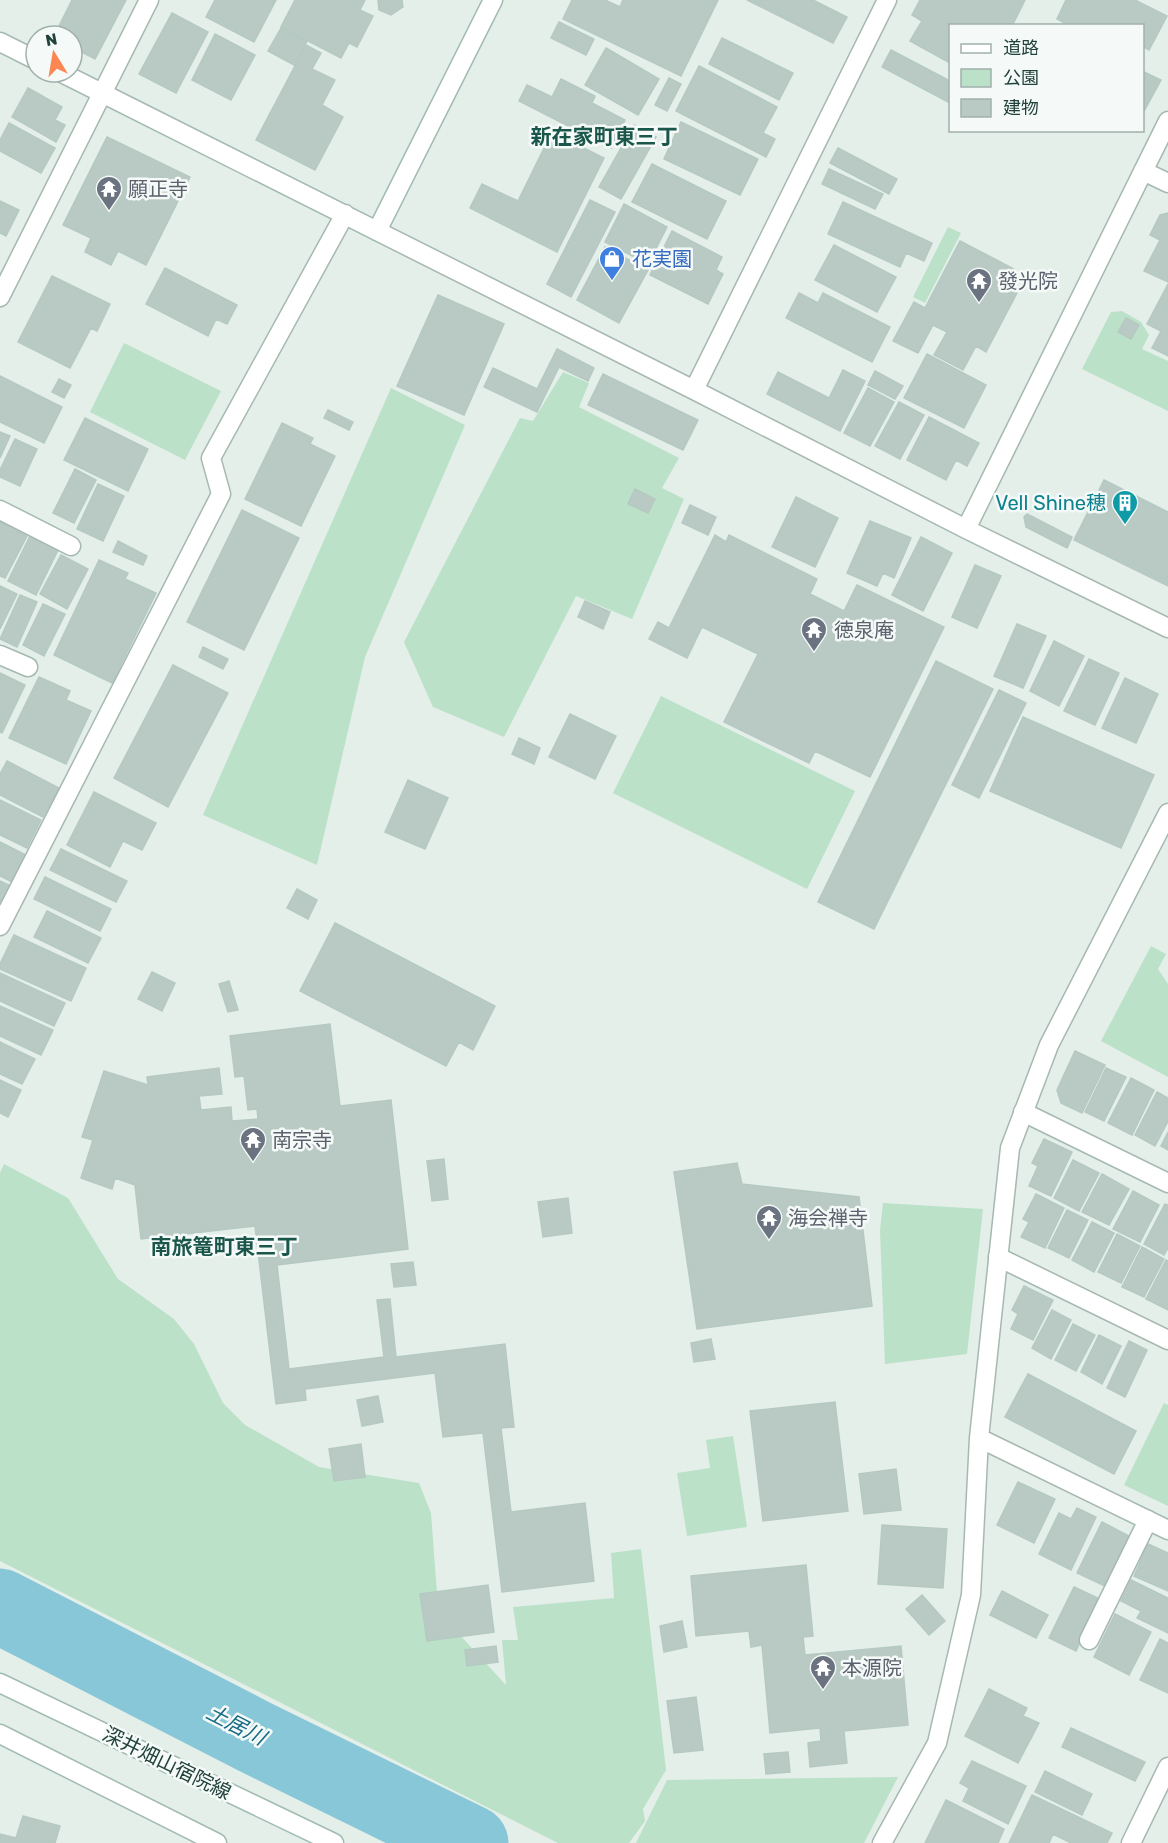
<svg xmlns="http://www.w3.org/2000/svg" width="1168" height="1843" viewBox="0 0 1168 1843" font-family="Rubik,'Noto Sans JP',sans-serif">
  <style>
    .green { fill: #bbe1c8 }
    .lines { fill: none; stroke-linecap: round; stroke-linejoin: round }
    .river { stroke: #88c7d8; stroke-width: 75 }
    .building { fill: #b9cac4; stroke: #b5c9c2; stroke-width: 1.5 }
    .lane-casing { stroke: #a6b8b2; stroke-width: 21 }
    .street-casing { stroke: #a6b8b2; stroke-width: 21 }
    .secondary-casing { stroke: #a1bbb4; stroke-width: 21 }
    .lane { stroke: #fff; stroke-width: 18 }
    .street { stroke: #fff; stroke-width: 18 }
    .secondary { stroke: #fff; stroke-width: 18 }
    .labels { text-anchor: middle; stroke-width: 5; stroke-linejoin: round; paint-order: stroke }
    .worship-label { font-size: 20px; fill: #5b616d; stroke: #f5faf8; text-anchor: start }
    .shop-label { font-size: 20px; fill: #366cbe; stroke: #f5faf8; text-anchor: start }
    .culture-label { font-size: 20px; fill: #0d838f; stroke: #f5faf8; text-anchor: end }
    .street-label { font-size: 20px; fill: #21423b; stroke: #f5faf8 }
    .neighbourhood-label { font-size: 21px; font-weight: bold; fill: #1b564b; stroke: #f5faf8 }
    .water-label { font-size: 21px; font-style: italic; fill: #156b84; stroke: #f5faf8 }
  </style>
  <rect width="100%" height="100%" fill="#e4efea"/>
  <path class="green" d="M948,227l13,6 -36,70 -12,-6z
    M1122,311l19,11 8,13 -7,14 26,12v50l-86,-42 29,-57z
    M124,343l97,48 -36,69 -95,-48z
    M563,372l26,11 -10,24 100,51 -17,30 22,11 -52,120 -56,-23 -72,141 -71,-30 -29,-65 116,-224 13,3z
    M391,388l74,37 -100,232 -48,208 -114,-50z
    M661,696l194,95 -48,98 -194,-96z
    M1151,946l15,8 -8,15 10,15v93l-67,-36z
    M4,1164l64,34 50,81 56,40 20,25 29,59 22,22 74,42 100,16 12,30 6,80 22,41 47,51 -4,-45h16l-5,-33 101,-9 -3,-45 30,-4 25,221 -23,39 2,12 -16,22h-71l-558,-282v-388z
    M883,1203l100,6 -16,145 -82,10 -5,-134z
    M1164,1403l4,2v101l-44,-21z
    M733,1436l14,91 -60,9 -10,-63 33,-5 -4,-28z
    M898,1777l-34,66h-228l31,-63z"/>
  <g class="lines">
    <path class="river" d="M0,1606l255,131 216,106"/>
  </g>
  <path class="building" d="M72,0h54l-31,59 -23,-12v-11h-18z
    M215,0h61l-22,42 -48,-25z
    M295,0h70l-5,10 13,6 -16,31 -8,-4 -8,15 -60,-31z
    M378,0h24l1,7 -12,8 -12,-5z
    M572,0h33l15,7 3,-7h95l-37,76 -118,-57z
    M747,0h66l34,17 -14,26z
    M920,0h105l-13,26h-62v37l-40,-22 12,-20 -10,-6z
    M1066,0h69l32,16 -18,34 -7,-4v-20h-72l-13,-7z
    M172,13l36,19 -32,61 -37,-19z
    M559,22l35,17 -8,16 -35,-17z
    M281,28l26,13 -13,24 -26,-14z
    M215,34l40,21 -24,45 -39,-20z
    M722,38l71,35 -14,27 -70,-36z
    M306,45l15,8 -9,16 23,11 -13,25 21,12 -28,53 -59,-30z
    M606,48l53,31 -21,36 -53,-30z
    M891,50l59,31v22l-68,-36z
    M699,66l78,41 -14,26 12,6 -9,18 -90,-46z
    M1142,71l19,9 -19,35z
    M669,78l12,6 -14,27 -12,-6z
    M561,79l34,17 -3,7 33,17 -14,28 -92,-47 8,-16 25,12z
    M28,88l34,19 -7,13 10,5 -9,17 -44,-25z
    M681,122l77,37 -18,36 -76,-36z
    M9,123l46,25 -14,25 -41,-22v-11z
    M634,125l22,12 -35,62 -22,-12z
    M552,132l52,26 -47,94 -87,-44 12,-24 36,17z
    M107,137l83,40 -44,88 -28,-14 -7,14 -26,-13 6,-14 -28,-13z
    M838,148l59,31 -8,15 -59,-31z
    M652,164l74,37 -19,38 -75,-37z
    M829,169l54,25 -8,15 -53,-25z
    M590,200l25,12 -44,85 -24,-13z
    M0,201l19,9 -13,26 -6,-3z
    M843,202l89,41 -8,18 -18,-8 -6,14 -72,-33z
    M624,204l43,23 -19,37 -43,-22z
    M1168,213v69l-24,-11 16,-31 -10,-5 10,-20z
    M672,231l50,26 -6,13 7,4 -15,30 -58,-29z
    M960,241l54,28 -9,19 12,5 -31,59 -10,-6 -13,24 -29,-15 13,-23 -14,-7 -15,28 -25,-12 21,-39 11,6z
    M834,245l62,32 -19,35 -62,-32z
    M605,247l43,23 -29,53 -42,-23z
    M165,268l72,37 -10,19 -11,-5 -8,17 -62,-32z
    M52,276l58,28 -13,27 -6,-3 -21,40 -52,-26z
    M1168,284v72l-16,-8 9,-17 -14,-7z
    M799,293l19,10 5,-10 67,34 -18,35 -86,-44z
    M438,295l66,29 -40,91 -67,-29z
    M1126,318l13,7 -8,14 -13,-7z
    M557,349l37,19 -6,13 -29,-14 -22,45 -53,-25 9,-19 44,21z
    M927,354l59,31 -22,43 -60,-30z
    M843,370l22,11 -25,50 -73,-37 11,-22 51,26z
    M875,371l28,15 -8,13 -27,-14z
    M603,374l95,46 -15,30 -95,-45z
    M0,376l62,31 -18,36 -44,-21z
    M59,379l12,6 -7,13 -12,-6z
    M868,388l26,14 -24,44 -26,-13z
    M899,402l25,13 -24,44 -25,-13z
    M328,410l25,12 -4,8 -25,-12z
    M929,417l50,26 -12,23 -11,-6 -10,20 -39,-20z
    M85,418l63,31 -20,42 -64,-31z
    M282,423l31,15 -3,6 25,12 -34,70 -56,-27z
    M0,432l10,4 -10,22z
    M15,439l22,10 -17,37 -20,-9v-7z
    M75,469l21,11 -22,43 -21,-10z
    M1104,480l64,32v74l-94,-46z
    M98,484l26,12 -21,45 -26,-12z
    M635,489l20,10 -7,14 -20,-9z
    M796,497l42,21 -23,49 -43,-20z
    M690,505l26,12 -8,18 -26,-12z
    M242,510l57,28 -55,112 -57,-28z
    M1027,514l45,23 -5,11 -41,-21 -2,-10z
    M870,521l41,17 -17,40 -11,-5 -6,13 -30,-13z
    M0,522l27,14 -22,42 -5,-2z
    M715,535l11,7 3,-7 88,44 -7,15 34,17 13,-26 87,42 -74,150 -55,-26 -6,12 -85,-41 34,-68 -56,-27 -15,31 -38,-19 9,-17 11,6z
    M30,536l28,14 -22,45 -28,-14z
    M921,537l31,16 -29,58 -31,-16z
    M118,541l29,15 -4,9 -30,-13z
    M61,555l27,14 -21,40 -27,-15z
    M99,560l29,13 -3,6 31,14 -44,90 -58,-28z
    M975,565l26,11 -24,52 -25,-11z
    M0,586l17,8 -17,35z
    M20,595l17,7 -20,45 -17,-8z
    M585,601l25,11 -7,17 -25,-12z
    M43,604l22,10 -21,42 -21,-11z
    M1017,624l29,12 -23,52 -29,-12z
    M1054,641l30,15 -25,50 -29,-15z
    M203,647l25,12 -5,10 -24,-12z
    M1089,659l30,14 -24,52 -31,-14z
    M936,661l57,28 -119,240 -56,-27z
    M173,665l55,28 -60,114 -54,-29z
    M0,673l25,12 -23,48 -2,-1z
    M39,677l31,14 -4,9 25,11 -25,53 -57,-26z
    M1125,678l33,16 -22,49 -34,-15z
    M999,690l27,13 -47,95 -27,-13z
    M570,714l46,22 -21,43 -46,-22z
    M1023,717l131,58 -33,73 -131,-57z
    M519,738l21,10 -6,16 -22,-10z
    M7,761l52,27 -16,29 -43,-22v-21z
    M408,780l40,18 -23,51 -40,-17z
    M94,792l62,31 -14,27 -19,-9 -13,26 -43,-22z
    M0,800l41,20 -14,28 -27,-13z
    M0,842l26,13 -14,27 -12,-6z
    M61,849l66,32 -11,21 -66,-32z
    M45,877l66,32 -11,22 -66,-32z
    M0,881l11,5 -11,22z
    M297,889l20,11 -9,19 -21,-11z
    M47,911l54,27 -13,25 -54,-26z
    M335,923l160,83 -22,44 -14,-8 -13,24 -146,-75z
    M14,935l72,33 -15,33 -71,-32v-5z
    M152,972l23,11 -13,28 -24,-12z
    M0,973l65,30 -11,23 -54,-25z
    M229,981l9,29 -10,2 -9,-28z
    M0,1006l53,24 -12,25 -41,-19z
    M330,1024l10,82 51,-6 17,149 -131,16 12,104 95,-12 -7,-57 13,-1 6,58 109,-13 9,83 -13,1 10,84 74,-9 9,78 -92,11 -19,-159 -40,4 -8,-64 -130,16 1,11 -30,4 -21,-178 -114,13 -6,-54 -20,-7 -3,11 -31,-11 12,-38 -11,-3 22,-66 44,14 -1,-8 72,-9 3,26 -23,2 2,14 30,-3 1,14 26,-2 -1,-10 -9,1 -4,-34 -9,1 -5,-41z
    M0,1042l35,17 -13,25 -22,-10z
    M1075,1051l30,14 -23,48 -21,-10 -4,-13z
    M1106,1068l20,9 -22,44 -19,-9z
    M1131,1078l23,12 -22,45 -24,-12z
    M0,1080l21,10 -13,27 -8,-4z
    M1157,1092l11,6v23l-13,25 -20,-11z
    M1168,1132v18l-7,-4z
    M1044,1139l28,13 -21,44 -22,-10 9,-20 -6,-3z
    M444,1159l4,40 -16,2 -5,-40z
    M1073,1160l26,13 -20,38 -25,-13z
    M737,1163l5,21 117,13 13,109 -175,23 -23,-157z
    M1102,1174l27,15 -20,36 -27,-13z
    M1133,1191l26,14 -19,37 -27,-13z
    M1036,1194l28,14 -19,40 -24,-11 8,-15 -6,-3z
    M568,1198l4,35 -29,4 -5,-35z
    M1165,1204l3,1v43l-4,7 -20,-11z
    M1067,1210l21,10 -19,38 -21,-10z
    M1092,1222l22,11 -20,39 -22,-12z
    M1117,1234l23,12 -19,37 -23,-11z
    M1142,1247l22,12 -20,38 -22,-10z
    M1166,1260l2,1v49l-22,-11z
    M413,1262l3,23 -22,2 -3,-23z
    M1024,1286l29,14 -20,40 -22,-11 7,-15 -6,-4z
    M1052,1310l19,10 -20,39 -19,-11z
    M1073,1324l22,11 -19,36 -21,-11z
    M1099,1335l22,11 -19,38 -21,-12z
    M711,1339l4,20 -21,3 -3,-19z
    M1129,1341l18,9 -22,47 -18,-9z
    M1028,1374l108,57 -22,43 -109,-57z
    M378,1396l5,26 -21,4 -5,-26z
    M835,1402l13,109 -85,10 -13,-110z
    M361,1444l4,33 -31,4 -5,-32z
    M896,1469l5,41 -37,4 -5,-40z
    M1018,1482l37,17 -21,44 -37,-18z
    M1077,1508l19,9 -25,53 -32,-16 20,-41 12,6z
    M1102,1522l29,15 -24,50 -30,-14z
    M882,1525l65,4 -4,59 -65,-4z
    M1148,1544l20,9v38l-34,-15z
    M806,1565l7,71 -10,1 2,18 96,-9 7,79 -64,6 3,32 -37,4 -2,-24 13,-2 -1,-13 -50,5 -8,-88 -11,2 -2,-16 -53,5 -5,-60z
    M1131,1580l37,18v35l-31,-15 4,-7 -20,-10z
    M488,1585l6,47 -67,9 -7,-47z
    M1074,1587l26,12 -24,52 -27,-13z
    M1002,1591l46,24 -12,23 -46,-23z
    M922,1595l23,26 -16,14 -23,-26z
    M1115,1614l36,18 -22,43 -35,-18z
    M682,1621l5,26 -23,5 -4,-26z
    M1160,1639l8,4v50l-28,-13z
    M496,1646l2,16 -31,4 -2,-16z
    M989,1689l38,19 -4,8 16,7 -21,40 -53,-27z
    M696,1697l7,53 -29,3 -7,-52z
    M1071,1728l74,34 -10,19 -73,-34z
    M788,1752l2,20 -24,2 -2,-20z
    M972,1761l54,25 -18,38 -45,-23 6,-13 -9,-5z
    M1045,1771l47,23 -10,21 -47,-23z
    M1032,1795l80,38 -5,10h-36l-18,-9 -4,9h-40z
    M946,1800l58,29 -6,14h-73z
    M23,1816l37,10 -5,17h-55v-9l16,4z"/>
  <g class="lines">
    <defs>
      <path id="lane" d="M0,510l71,36
        M0,655l28,12
        M1023,1112l145,71
        M998,1257l170,83
        M1089,1640l59,-120"/>
      <path id="street" d="M0,42l36,18
        M60,72l634,318 272,139 202,99
        M1143,171l25,12
        M0,297l149,-297
        M694,390l193,-390
        M966,529l202,-408
        M0,926l221,-432 -10,-36 134,-244
        M979,1438l189,92
        M882,1843l55,-100 34,-148 8,-157 31,-290 39,-103 119,-232
        M1131,1843l37,-76"/>
      <path id="secondary" d="M377,231l116,-231
        M0,1683l334,160
        M0,1734l217,109"/>
    </defs>
    <use href="#lane" class="lane-casing"/>
    <use href="#street" class="street-casing"/>
    <use href="#secondary" class="secondary-casing"/>
    <use href="#lane" class="lane"/>
    <use href="#street" class="street"/>
    <use href="#secondary" class="secondary"/>
  </g>
  <defs>
    <symbol id="temple-pin" viewBox="-11 -11 22 30"><path d="M0 17L-7.5 6A9.5 9.5 0 1 1 7.5 6Z" fill="#6b7280" stroke="#f5faf8"/><path d="M0-6L5-2H3V0L6.5 2.5H4V6H1.5V3h-3V6H-4V2.5H-6.5L-3 0V-2H-5Z" fill="#fff"/></symbol>
    <symbol id="shop-pin" viewBox="-11 -11 22 30"><path d="M0 17L-7.5 6A9.5 9.5 0 1 1 7.5 6Z" fill="#3f7fe0" stroke="#f5faf8"/><path d="M-5-2.5h2.3a2.7 3.5 0 0 1 5.4 0H5L5.5 6h-11ZM-1.5-2.5h3a1.5 2.3 0 0 0-3 0Z" fill="#fff"/></symbol>
    <symbol id="building-pin" viewBox="-11 -11 22 30"><path d="M0 17L-7.5 6A9.5 9.5 0 1 1 7.5 6Z" fill="#0f9aa8" stroke="#f5faf8"/><path d="M-4-6H4V6H1V3H-1V6H-4ZM-2.5-4.3h1.7v1.8h-1.7ZM.8-4.3h1.7v1.8H.8ZM-2.5-1h1.7V.8h-1.7ZM.8-1h1.7V.8H.8Z" fill="#fff"/></symbol>
  </defs>
  <g fill-rule="evenodd">
    <use href="#temple-pin" x="94" y="174" width="30" height="40"/>
    <use href="#shop-pin" x="597" y="244" width="30" height="40"/>
    <use href="#temple-pin" x="964" y="266" width="30" height="40"/>
    <use href="#building-pin" x="1110" y="488" width="30" height="40"/>
    <use href="#temple-pin" x="799" y="615" width="30" height="40"/>
    <use href="#temple-pin" x="238" y="1125" width="30" height="40"/>
    <use href="#temple-pin" x="754" y="1203" width="30" height="40"/>
    <use href="#temple-pin" x="808" y="1653" width="30" height="40"/>
  </g>
  <g class="labels">
    <g class="worship-label">
      <text x="128" y="196">願正寺</text>
      <text x="998" y="288">發光院</text>
      <text x="834" y="637">徳泉庵</text>
      <text x="272" y="1147">南宗寺</text>
      <text x="788" y="1225">海会禅寺</text>
      <text x="842" y="1675">本源院</text>
    </g>
    <g class="shop-label">
      <text x="632" y="266">花実園</text>
    </g>
    <g class="culture-label">
      <text x="1106" y="510">Vell Shine穂</text>
    </g>
    <g class="street-label">
      <text transform="translate(167 1763) rotate(26)" y="7">深井畑山宿院線</text>
    </g>
    <g class="neighbourhood-label">
      <text x="604" y="144">新在家町東三丁</text>
      <text x="224" y="1254">南旅篭町東三丁</text>
    </g>
    <g class="water-label">
      <text transform="translate(236 1725) rotate(27)" y="7">土居川</text>
    </g>
  </g>
  <rect x="949" y="24" width="195" height="108" fill="#f5faf8" stroke="#a0b0ac" stroke-width="1.5"/>
  <rect x="961" y="44" width="30" height="9" fill="#ffffff" stroke="#a0b0ac" stroke-width="1.5"/>
  <text x="1003" y="54" font-size="18" fill="#21423b">道路</text>
  <rect x="961" y="69" width="30" height="18" fill="#bbe1c8" stroke="#a0b0ac" stroke-width="1.5"/>
  <text x="1003" y="84" font-size="18" fill="#21423b">公園</text>
  <rect x="961" y="99" width="30" height="18" fill="#b9cac4" stroke="#a0b0ac" stroke-width="1.5"/>
  <text x="1003" y="114" font-size="18" fill="#21423b">建物</text>
  <g transform="translate(54 54) rotate(349)"><circle r="28" fill="#f5faf8" stroke="#a0b0ac" stroke-width="1.5"/>
  <path d="M0-4.5L10 22L0 15L-10 22Z" fill="#fd8753"/>
  <text y="-9" font-size="16" font-weight="bold" text-anchor="middle" fill="#21423b">N</text>
  </g>
</svg>
